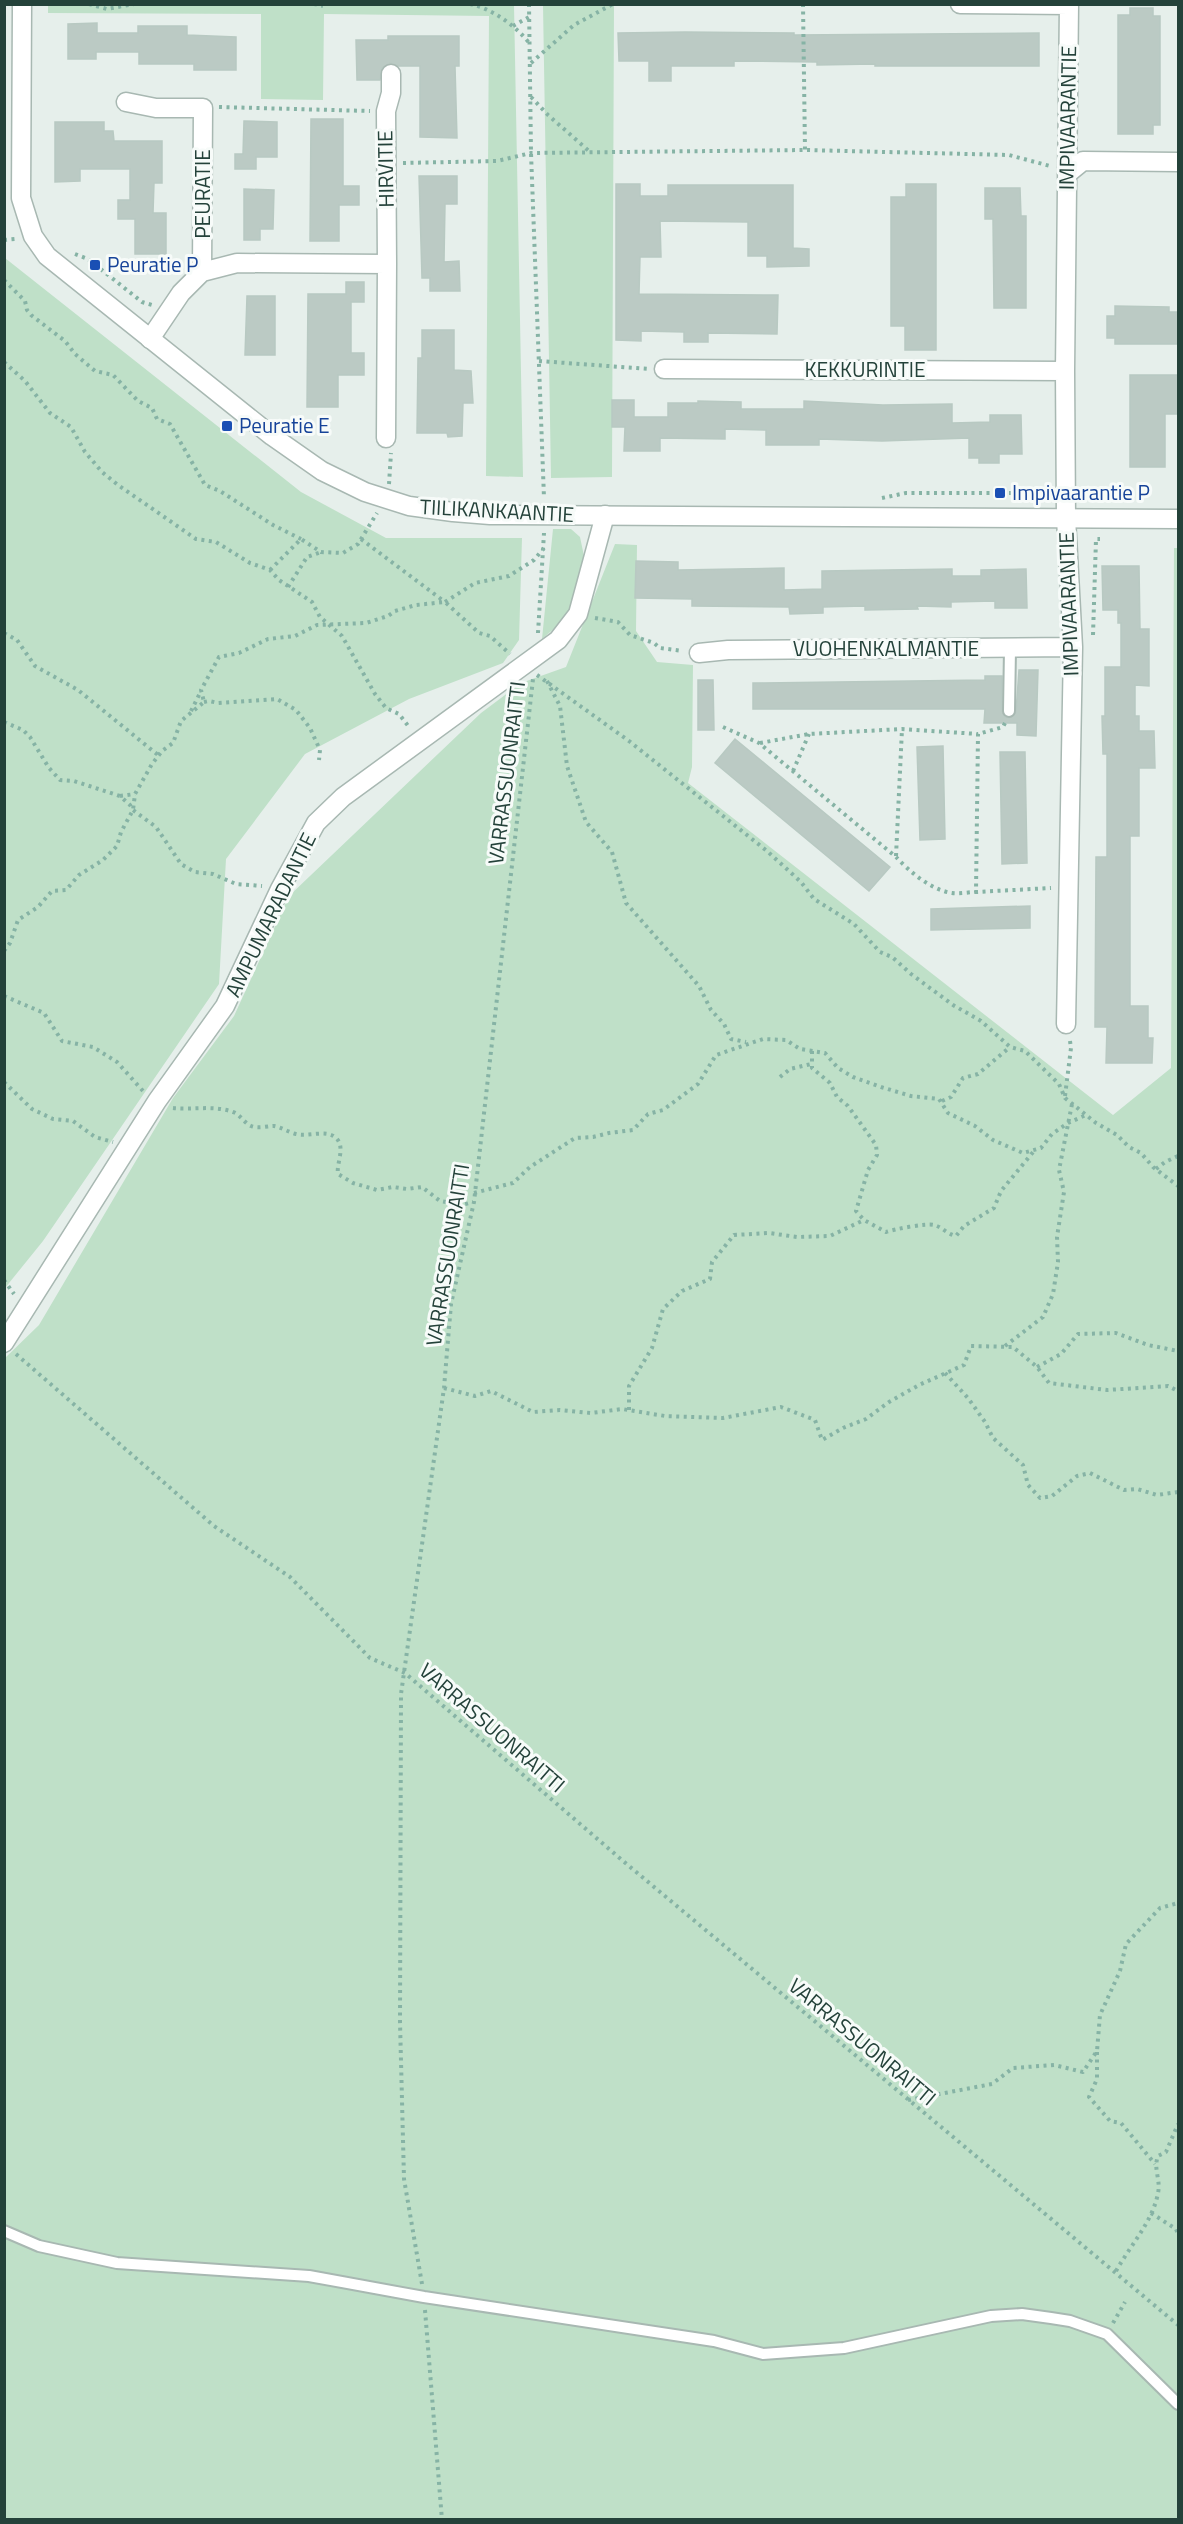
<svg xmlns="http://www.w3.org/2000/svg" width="1183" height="2524" viewBox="0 0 1183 2524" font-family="'Titillium Web',sans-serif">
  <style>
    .green { fill: #bfe0c8 }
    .building { fill: #bbcac4; stroke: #b8c9c2; stroke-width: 1.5 }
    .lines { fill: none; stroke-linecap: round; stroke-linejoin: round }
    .service-casing { stroke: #a8b8b2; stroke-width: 14 }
    .minor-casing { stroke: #a8b8b2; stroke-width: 21 }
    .tertiary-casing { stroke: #a8b8b2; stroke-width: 21 }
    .path { stroke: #86b3a5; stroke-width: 4; stroke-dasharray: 3 4.5; stroke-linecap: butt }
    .service { stroke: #fff; stroke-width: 10 }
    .minor { stroke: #fff; stroke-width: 18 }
    .tertiary { stroke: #fff; stroke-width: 18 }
    .transit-dot { fill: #1a4fb4; stroke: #f7fbf9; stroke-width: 2 }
    .labels { text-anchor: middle; stroke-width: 6; stroke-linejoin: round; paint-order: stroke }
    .street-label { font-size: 21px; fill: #24423a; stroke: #f7fbf9 }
    .transit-label { font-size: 21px; fill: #164399; stroke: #f7fbf9; text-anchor: start }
  </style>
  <rect width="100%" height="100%" fill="#e6efeb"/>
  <path class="green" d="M48,5h466l9,472 -37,-1 3,-460 -165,-2 -1,86 -62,-1v-85l-213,-1z
    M543,5h71l-2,472 -61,1z
    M5,258l296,234 85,46h136l-3,102 -16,23 -94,36 -104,55 -79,105 -7,125 -176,257 -38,47z
    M553,529h18l9,8 4,19 -13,58 -29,25z
    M615,544l22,1 -1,86 21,31 36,3 -1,102 -4,16 425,332 58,-47 3,-520h4v1971h-1173l-1,-1160 35,-34 134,-227 61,-82 55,-120 192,-183 40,-30 45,-16z"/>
  <path class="building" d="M1130,8h23v8h7v109h-7v9h-35v-119h12z
    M97,23v10h41v-7h49v9l49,2v33h-42v-6h-55v-12h-43v7h-28v-35z
    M685,32l109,1v2l245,-2v33h-164v-2l-58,1v-3l-83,-1v5h-63v15h-22v-20h-30l-1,-28z
    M388,36h71v30h-4l2,72 -37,-1v-71h-21l-9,-3 -8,5 -2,12h-23l-1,-40h32z
    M311,119h32v67h16v19h-20v36h-29z
    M244,121l33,1v35h-21v12h-21v-15h8z
    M55,122h49v9h9l1,10h48v42h-8l-1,30h13v41h-31v-35h-17v-19h12v-31h-50v12l-25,1z
    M419,176h38v28h-12l-1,58 15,-1 1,30h-30v-13h-8z
    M616,184h24v12h28v-11h125v63l16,1v17l-42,1v-11h-19v-34l-88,-1 1,36h-21l-1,37 139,1 -1,39 -69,-1v9h-24v-10l-43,-1v10l-25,-1z
    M906,184h30v166h-31v-24h-14v-129h15z
    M985,188h35l1,28h5v92h-32l-1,-89h-8z
    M244,189l30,1 -1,39h-13v11h-16z
    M346,282h18v20h-13v51h13v22h-26v32h-31l1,-113h38z
    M247,296h28v59h-30z
    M1115,306l54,1v5h10v32h-64v-6h-8v-22h8z
    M422,330h32v40l17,1 2,32h-10l-1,33 -14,1 -1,-4h-30l1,-75h4z
    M1130,375h49v39h-14v53h-35z
    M612,400h22v17h34v-14h30v-2l43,1v7h63v-8l79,4 69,-1v19l38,-1v-7h31l1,39h-23v9h-20v-5h-10v-20l-87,3 -63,-2v6h-53v-15l-41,-1v10l-65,-1v13h-36l1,-24h-13z
    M636,561l42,1v8l106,-2v22l38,-1v-18l130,-2v7h29v-6l45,-1 1,39h-32v-7l-44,1v5l-34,-1 1,3 -53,1v-4l-42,1v6l-33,1 -1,-7 -97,-1v-7l-57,-1z
    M1102,566h37l1,63h9v57l-14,-1v31h4v15h15l1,37h-16v68h-9v170h18v32h5l-1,25h-46l1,-36h-12l1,-170h11v-103h-4l-1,-38h3v-49h16v-44h-3v-13h-15z
    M1019,670h19l-2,66 -19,-1v-12h-33l1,-14h-232v-26l232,-3v-4h17v35l3,6 4,1 7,-6z
    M698,680h15l1,50h-16z
    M735,739l155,128 -21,24 -154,-128z
    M943,746l2,93 -25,1 -3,-93z
    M1000,752h25l2,111 -25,1z
    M1030,906v22l-99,2v-21z"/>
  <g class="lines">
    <defs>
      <path id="service" d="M1009,711l1,-62
        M4,2231l35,15 78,17 192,13 115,21 290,44 49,13 81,-6 147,-32 31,-2 29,4 19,3 37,13 71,70"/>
      <path id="minor" d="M960,4l109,1
        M126,102l30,6h47l-1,164 -21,21 -31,46
        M1067,174l16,-13 95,1
        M202,272l35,-9 150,1 -1,-153 5,-18v-19
        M664,369l401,2
        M386,438l1,-174
        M699,653l29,-3 345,-3
        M1066,1024l7,-377 -7,-129 -1,-147 4,-367
        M4,1343l153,-242 68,-95 55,-117 36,-66 27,-26 215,-157 20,-26 27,-99"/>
      <path id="tertiary" d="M22,4l-1,194 12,38 14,20 225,180 50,35 43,21 44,14 44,6 37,3 688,4"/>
    </defs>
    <use href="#service" class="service-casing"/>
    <use href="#minor" class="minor-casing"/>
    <use href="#tertiary" class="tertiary-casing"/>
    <path class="path" d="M77,4h2
      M89,4l18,5 27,-5
      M298,4h15
      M314,4l9,2
      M470,4c23,5 46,22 60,40
      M529,4l2,149 13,345
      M803,4l2,146
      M513,26l16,-9
      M531,63l43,-38 39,-21
      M531,97l17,18 41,36
      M219,107l151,4
      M403,163l94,-2 34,-8 274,-3 204,5 41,11
      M4,240l11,-1
      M75,254l13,5 54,43 10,3
      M4,280l21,21 2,9 4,5 34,26 10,13 20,17 18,4 25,26 14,7 5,11 13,5 35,61 15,6 53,34 28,14
      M539,361l110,8
      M4,362l21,19 25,32 21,14 14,25 17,20 16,13 78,54 20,3 34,21 20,7 9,10 33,22 8,15 22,19 33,58 11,14 13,6 10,13
      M389,484l2,-31
      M1084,490l4,6 12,4
      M882,498l24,-5h127l16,-7
      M361,539l84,63 30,-19 34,-7 25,-16 10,-12
      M270,570l31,-31 20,13 22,1 15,-9 19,-31
      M288,587l19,-30 14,-5
      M595,618l23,4 12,13 24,8 6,5 23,3
      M4,633l13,7 18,26 43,24 80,65
      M538,633l6,-100
      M1093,635l3,-96h4
      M537,675l92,66 138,110 34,31 13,17 40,25 26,28 12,5 19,17 42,31 28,16 29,26 15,4 34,33 6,14 31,25 21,12 12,12 12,6 12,14 25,19
      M547,681l13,25 7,60 19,56 26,30 14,51 73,83 12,24 13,14 7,15 15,3
      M204,702l5,-1 9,2 59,-4 19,11 14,18 10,22 -1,10
      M191,711l10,-20
      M4,722l19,8 7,7 19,31 11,12 14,1 46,15 10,9 3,5 23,17 25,37 14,8 18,2 23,10 26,2
      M1005,723l-2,4 -25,7 -2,158 75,-4
      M723,727l36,16 137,114c14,15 35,33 56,36 8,1 17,-1 24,-1
      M760,743l49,-9 93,-5 76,5
      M793,771l16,-37
      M120,796l15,-2
      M896,856l6,-127
      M4,951l6,-8 8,-23 20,-13 14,-16 14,-1 13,-15 24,-15 14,-14 4,-14 12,-22 2,-16 17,-30 10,-13 11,-8 8,-22 23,-19 -3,-12 18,-33 20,-4 29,-14 27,-3 22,-11 49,-2 22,-7 7,-5 21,-6 29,-3 34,31 11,3 20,18
      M4,996l40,17 18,28 31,6 24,15 26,29
      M812,1051v17l18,15 7,14 11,9 28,39 1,10 -9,15 -12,41 8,9 22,12c9,-3 40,-9 48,-7 8,2 13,9 22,11l8,-10 30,-18 7,-17 33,-40
      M780,1077l10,-8 21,-5
      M4,1082l28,27 21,10 20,2 22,16 18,5
      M1065,1096l6,-48 -1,-7
      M942,1101l9,-4 12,-19 15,-4 32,-27
      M173,1108c19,2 41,-3 60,4 7,2 11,11 18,14 7,3 16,0 23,0 7,1 14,6 22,8 12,3 31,-5 40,4 10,9 0,26 2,36l15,9 24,7 16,-3 14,2 15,-2 18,14 22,4 11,-3
      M1156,1169l9,-7 13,-6
      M474,1193l39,-10 17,-16 45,-29 18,-1 16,-4 24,-3 15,-16 15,-4 35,-26 18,-29 47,-16 23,1 14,9 25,4 13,15 15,9 28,10 30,9 28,3 9,14 27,13 18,14 30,13 18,-5 11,-14 16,-11 18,-8
      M4,1280l10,14
      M1005,1346l38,-29 10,-23 5,-32 -1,-25 7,-45 -5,-22 13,-66
      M16,1354l198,172 76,51 80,81 35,15 218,188 555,464
      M1037,1367l24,-13 17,-20 38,-1 32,12 30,6
      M945,1373l23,25 17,24 8,16 30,27 5,20 12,13 12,-2 25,-20 13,-3 34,17 13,-1 20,6 21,-3
      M444,1388l31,8 16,-5 42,21 27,-2 31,3 31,-4 43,7 58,2 58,-11 34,13 7,20 21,-12 23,-9 23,-17 30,-17 45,-20 7,-19 42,1 24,20 12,16 58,7 61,-4 10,5
      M629,1410v-24l23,-38 11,-39 19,-18 28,-12 2,-17 22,-27 35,-2 28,4 33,-1 34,-16
      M1097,2052v27l-8,18 21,24 11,2 34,41
      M908,2100l84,-16 21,-16 41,-3 29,7 14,-21 3,-36 20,-44 6,-27 34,-36 18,-5
      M1151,2213l25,16 2,5
      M1116,2271c14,-25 37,-50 42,-78 3,-13 -5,-24 0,-37l8,-4 12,-28
      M422,2284l-18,-105 -4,-157 1,-328 43,-306 7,-84 23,-102 59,-523
      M425,2310l17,210
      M1113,2323l12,-21"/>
    <use href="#service" class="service"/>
    <use href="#minor" class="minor"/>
    <use href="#tertiary" class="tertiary"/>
  </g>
  <g class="transit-dot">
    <rect x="89" y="259" width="12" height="12" rx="3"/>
    <rect x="221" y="420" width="12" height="12" rx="3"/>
    <rect x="994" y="487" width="12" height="12" rx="3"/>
  </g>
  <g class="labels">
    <g class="street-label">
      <text transform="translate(1068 118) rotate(-89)" y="7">IMPIVAARANTIE</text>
      <text transform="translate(386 169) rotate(-91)" y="7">HIRVITIE</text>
      <text transform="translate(203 194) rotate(-90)" y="7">PEURATIE</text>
      <text x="865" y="377">KEKKURINTIE</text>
      <text transform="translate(497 511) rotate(3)" y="7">TIILIKANKAANTIE</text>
      <text transform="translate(1069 604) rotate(-92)" y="7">IMPIVAARANTIE</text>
      <text x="886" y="656">VUOHENKALMANTIE</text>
      <text transform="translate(507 773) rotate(-83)" y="7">VARRASSUONRAITTI</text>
      <text transform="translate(271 915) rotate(-64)" y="7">AMPUMARADANTIE</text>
      <text transform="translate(448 1255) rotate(-81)" y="7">VARRASSUONRAITTI</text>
      <text transform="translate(492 1728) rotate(41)" y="7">VARRASSUONRAITTI</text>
      <text transform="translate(862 2042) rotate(40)" y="7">VARRASSUONRAITTI</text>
    </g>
    <g class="transit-label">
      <text x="107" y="272">Peuratie P</text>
      <text x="239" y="433">Peuratie E</text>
      <text x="1012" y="500">Impivaarantie P</text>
    </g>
  </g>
  <rect width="1183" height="2524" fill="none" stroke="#24423a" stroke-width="12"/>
</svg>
